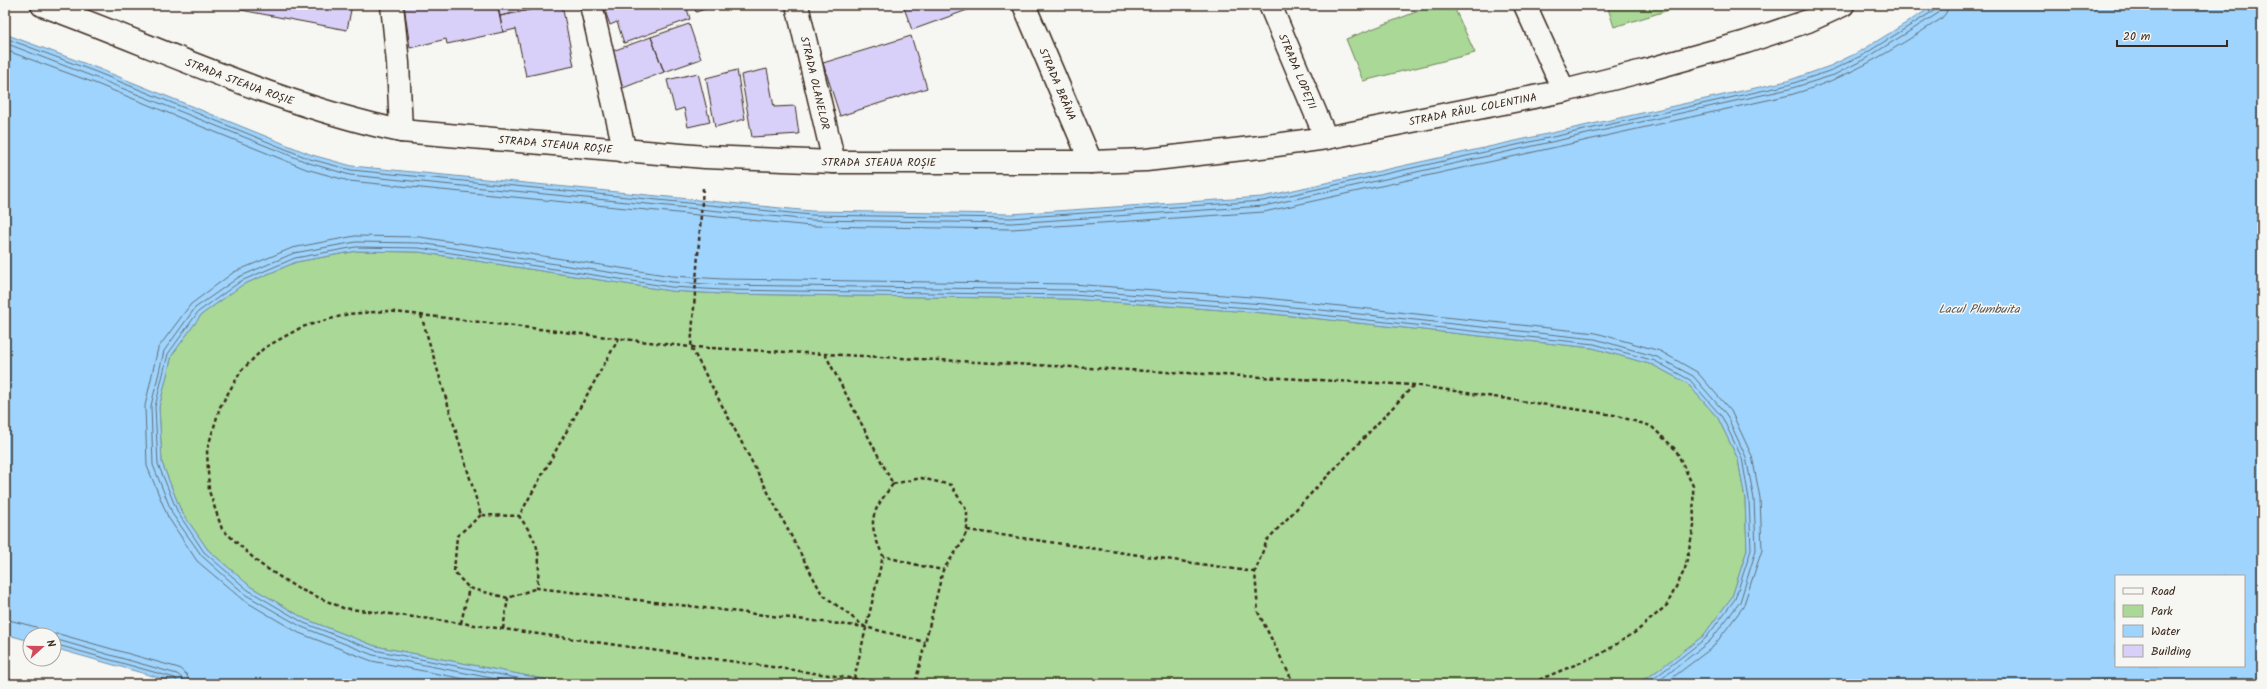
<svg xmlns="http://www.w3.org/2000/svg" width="2267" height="689" viewBox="0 0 2267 689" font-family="Kalam,sans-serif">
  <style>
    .green { fill: #a9d897; stroke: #72815a }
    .water { fill: #9ed4fd; stroke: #7690a4; fill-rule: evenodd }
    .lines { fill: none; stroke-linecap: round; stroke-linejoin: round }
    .shore { stroke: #636e77; stroke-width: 1 }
    .building { fill: #d8d0f8; stroke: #3b2a1e }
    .minor-casing { stroke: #3b2a1e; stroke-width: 25 }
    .path { stroke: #3b2a1e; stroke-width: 2.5; stroke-dasharray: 4 3; stroke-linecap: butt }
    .minor { stroke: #f6f6f2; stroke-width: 22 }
    .labels { text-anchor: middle; stroke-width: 3; stroke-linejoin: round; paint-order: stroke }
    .street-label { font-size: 11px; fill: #3b2a1e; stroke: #f6f6f2 }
    .water-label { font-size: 12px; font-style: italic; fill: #545456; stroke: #f6f6f2 }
  </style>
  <rect width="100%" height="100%" fill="#f6f6f2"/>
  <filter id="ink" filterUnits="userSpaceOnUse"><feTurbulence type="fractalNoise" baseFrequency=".025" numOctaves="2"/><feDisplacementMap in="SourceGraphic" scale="8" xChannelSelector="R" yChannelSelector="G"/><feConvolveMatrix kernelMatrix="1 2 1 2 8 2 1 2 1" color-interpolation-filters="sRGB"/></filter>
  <g filter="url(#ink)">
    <path class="green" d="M1434,5h19l22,48 -112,28 -17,-42z
      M1607,5h78l-71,22z
      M357,251l62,1 252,39 51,3 350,5 192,14 329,35 60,17 34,18 31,35 20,41 7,40 2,51 -15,47 -29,39 -54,41 -18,7h-1062l-194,-38 -70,-27 -54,-32 -43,-37 -27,-39 -19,-48 -3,-56 13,-52 29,-40 41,-30 54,-23z"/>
    <path class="water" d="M1935,5h327v679h-631l18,-7 54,-41 29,-39 15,-47 -2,-51 -7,-40 -20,-41 -31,-35 -34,-18 -60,-17 -329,-35 -192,-14 -350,-5 -51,-3 -252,-39 -62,-1 -61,11 -54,23 -41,30 -29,40 -13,52 3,56 19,48 27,39 43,37 54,32 70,27 194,38h-388l-127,-36v-13h-24v6l-25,-7v-600l92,34 215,87 40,11 459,45 200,3 251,-17 525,-116 43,-15 31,-15zM2116,576h128v90h-128z"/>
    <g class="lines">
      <path class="shore" d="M5,38l91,34 214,87 41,11 460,45 200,3 252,-17 525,-116 44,-15 31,-15 72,-45 2,-5
        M5,43l89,34 215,86 41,12 461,45 201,3 252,-17 525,-117 45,-14 31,-16 72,-45 5,-9
        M5,50l87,32 214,87 43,12 462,45 201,3 252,-17 526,-117c59,-17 99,-43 151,-76l5,-6 2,-8
        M5,619l31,8 8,8
        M47,635l12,-1 120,34 8,7 3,9
        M54,639l123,35 5,4 2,6
        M54,644l121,34 4,6
        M490,684l-118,-23 -73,-28 -56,-33 -46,-39 -29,-44 -21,-51 -2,-60 13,-58 33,-44 43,-32 58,-24 63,-12 65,1 252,39 51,3 349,5 193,14 331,35 64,18 37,21 34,39 21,45 8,42 2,52 -19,57 -30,40 -49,37
        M522,684l-149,-29 -71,-28 -56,-32 -44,-39 -29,-41 -20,-50 -2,-59 13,-55 31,-43 44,-31 55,-24 62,-11 64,1 252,39 51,3 349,5 192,14 331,35 62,18 36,19 33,38 20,43 8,42 2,51 -16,52 -30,39 -55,43
        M548,684l-174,-34 -70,-27 -56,-33 -44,-38 -26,-39 -20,-49 -3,-57 13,-53 30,-42 43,-31 54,-23 61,-11 63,1 252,39 51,3 350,5 192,14 330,35 61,17 35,19 32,37 20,41 7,41 2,51 -16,49 -29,39 -54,42 -10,4"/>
    </g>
    <path class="building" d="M242,5h110l-5,25 -106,-20z
      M404,5h93l6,27 -56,12 -1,-5 -36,9z
      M498,5h55l-53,11z
      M553,5h9l12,61 -48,10 -10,-47 -13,3 -3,-16z
      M603,5h83l4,14 -66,24 -7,-21 -7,3z
      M694,5h22l-20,7z
      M903,5h66l1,4 -58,21z
      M689,24l12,35 -37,13 -13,-35z
      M911,36l16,52 -87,28 -17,-53z
      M651,37l13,35 -41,16 -13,-36z
      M767,69l7,38 21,-1 4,28 -47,3 -11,-62z
      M737,70l8,49 -30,8 -9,-49z
      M698,73l12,49 -22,5 -4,-19 -9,3 -8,-31z"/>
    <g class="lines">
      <defs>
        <g id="minor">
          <path id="s1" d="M42,5c118,43 236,100 359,126l304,26 129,5h257l55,-2 123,-14 57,-8 238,-47 79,-20 103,-29 62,-21 35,-16"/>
          <path d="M392,5l6,58 3,68"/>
          <path d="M591,5l34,147"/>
          <path id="s2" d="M797,5l37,157"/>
          <path id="s3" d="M1024,5l67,157"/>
          <path id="s4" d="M1270,5l56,133"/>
          <path d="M1525,5l39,86"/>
        </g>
      </defs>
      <use href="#minor" class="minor-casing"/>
      <path class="path" d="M703,188l-12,159 131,247 43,33
        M421,315l60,200 38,1
        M619,338l-100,178c21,29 22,36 18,72l328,39 60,15
        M825,354l68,130 28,-6 30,7 16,26v19l-5,13 -19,27 -28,114
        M893,484c-23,31 -26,36 -10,72l38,10 22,4
        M481,515l-24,21 -3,36 15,16 39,10 29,-10
        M967,530l288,42
        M461,623l8,-35
        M503,629l5,-31
        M854,679l29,-123
        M892,684l-431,-61 -118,-15 -46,-20 -37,-24 -38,-35 -13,-38 -2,-41 13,-43 21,-36 23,-23 38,-21 46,-13 39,-3 304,36 723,38 200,30 37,11 25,24 17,36 1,40 -9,43 -18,36 -30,26 -36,23 -72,30
        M1294,684l-36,-72 -3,-40 12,-32 147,-155"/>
      <use href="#minor" class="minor"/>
    </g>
  </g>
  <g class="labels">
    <g class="street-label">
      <text dy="4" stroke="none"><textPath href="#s4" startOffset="72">STRADA LOPEȚII</textPath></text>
      <text dy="4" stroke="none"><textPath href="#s1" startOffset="212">STRADA STEAUA ROȘIE</textPath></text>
      <text dy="4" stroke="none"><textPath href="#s2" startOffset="80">STRADA OLANELOR</textPath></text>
      <text dy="4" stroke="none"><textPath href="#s3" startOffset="86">STRADA BRÂNA</textPath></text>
      <text dy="4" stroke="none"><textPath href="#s1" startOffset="1458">STRADA RÂUL COLENTINA</textPath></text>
      <text dy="4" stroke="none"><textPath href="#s1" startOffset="536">STRADA STEAUA ROȘIE</textPath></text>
      <text dy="4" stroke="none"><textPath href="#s1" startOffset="860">STRADA STEAUA ROȘIE</textPath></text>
    </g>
    <g class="water-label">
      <text x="1979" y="313">Lacul Plumbuita</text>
    </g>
  </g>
  <rect width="2267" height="689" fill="none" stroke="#f6f6f2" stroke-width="20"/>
  <rect x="10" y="10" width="2247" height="669" fill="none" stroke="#3b2a1e" stroke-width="1.5" filter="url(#ink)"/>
  <rect x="2115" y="575" width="130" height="92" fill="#f6f6f2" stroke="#aba49d"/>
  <rect x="2123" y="588" width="20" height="6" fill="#f6f6f2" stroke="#aba49d"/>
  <text x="2151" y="595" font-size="12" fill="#3b2a1e">Road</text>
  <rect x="2123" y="605" width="20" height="12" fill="#a9d897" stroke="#aba49d"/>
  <text x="2151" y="615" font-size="12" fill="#3b2a1e">Park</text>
  <rect x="2123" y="625" width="20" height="12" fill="#9ed4fd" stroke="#aba49d"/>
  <text x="2151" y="635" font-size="12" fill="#3b2a1e">Water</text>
  <rect x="2123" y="645" width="20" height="12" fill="#d8d0f8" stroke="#aba49d"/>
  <text x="2151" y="655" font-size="12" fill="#3b2a1e">Building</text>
  <g transform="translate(42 647) rotate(69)"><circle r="19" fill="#f6f6f2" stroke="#aba49d"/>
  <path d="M0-3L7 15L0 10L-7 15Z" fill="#d1495b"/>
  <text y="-6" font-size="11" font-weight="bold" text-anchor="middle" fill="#3b2a1e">N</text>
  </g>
  <path d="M2117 40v6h110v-6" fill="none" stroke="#3b2a1e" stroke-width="2"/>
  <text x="2123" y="40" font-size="12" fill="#3b2a1e" stroke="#f6f6f2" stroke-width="3" paint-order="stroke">20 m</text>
</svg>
